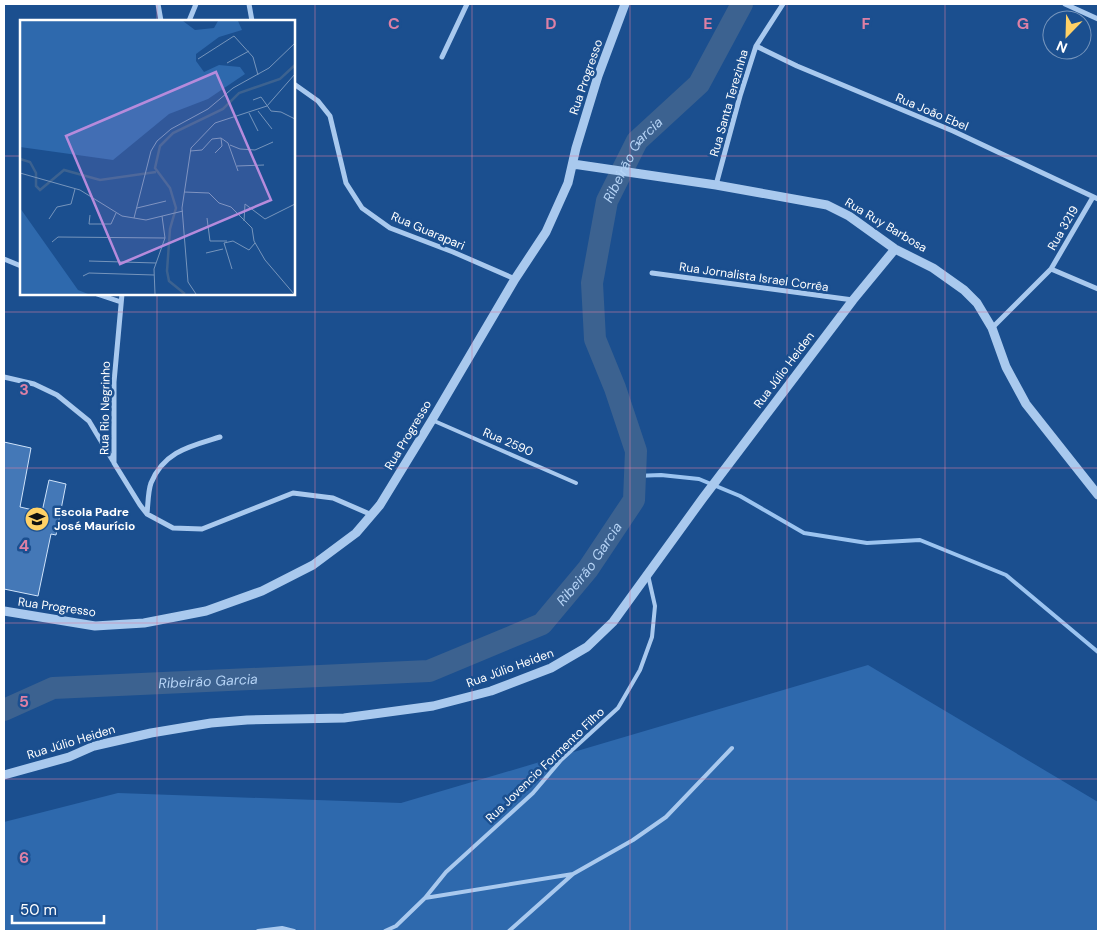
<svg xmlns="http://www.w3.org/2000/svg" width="1102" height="935" viewBox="0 0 1102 935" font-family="'DM Sans',sans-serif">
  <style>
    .green { fill: #2e69ad }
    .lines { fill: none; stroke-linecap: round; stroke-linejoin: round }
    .stream { stroke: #9cc4f0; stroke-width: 4 }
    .river { stroke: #3c6290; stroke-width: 22 }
    .building { fill: #4478b7; stroke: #cfe3fa }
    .service { stroke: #a9c9ee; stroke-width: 4 }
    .minor { stroke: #a9c9ee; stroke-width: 5 }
    .tertiary { stroke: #a9c9ee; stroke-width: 9 }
    .grid { fill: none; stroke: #dd80a5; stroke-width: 1; stroke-opacity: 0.55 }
    .labels { text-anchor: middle; stroke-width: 5; stroke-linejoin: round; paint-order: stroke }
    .street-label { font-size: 12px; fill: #fff; stroke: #1b4f8f }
    .poi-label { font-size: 12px; font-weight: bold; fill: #fff; stroke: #1b4f8f; text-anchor: start }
    .water-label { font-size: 14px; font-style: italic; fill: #b5d3f5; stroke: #1b4f8f }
    .inset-river { fill: none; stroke: #3c6290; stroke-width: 2.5 }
    .inset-road { fill: none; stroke: #7695bc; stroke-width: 1 }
    .view { fill: #b68bdc; fill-opacity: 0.15; stroke: #b68bdc; stroke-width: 2.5 }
    .inset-edge { fill: none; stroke: #fff; stroke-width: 2.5 }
    .grid-label { font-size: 16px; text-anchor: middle; font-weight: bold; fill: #dd80a5; stroke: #1b4f8f; stroke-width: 5; stroke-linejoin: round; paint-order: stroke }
  </style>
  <rect width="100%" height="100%" fill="#1b4f8f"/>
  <path class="green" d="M868,665l230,137v129h-1094v-109l114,-29 283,10z"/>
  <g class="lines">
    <path class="stream" d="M635,476l26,-1 38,4 41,17 64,37 63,10 53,-3 86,35 92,77"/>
    <path class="river" id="s1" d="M4,710l49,-22 376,-17 113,-47 46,-55 46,-69 2,-49 -21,-63 -20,-49 -3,-56 15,-82 30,-60 62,-57 43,-80"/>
  </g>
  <path class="building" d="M4,442l27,6 -11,59 22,5 7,-32 17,4 -10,51 -5,-1 -13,62 -34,-7z"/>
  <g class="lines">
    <path class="service" d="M432,420l144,63
      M573,874l60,-34 33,-23 66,-69
      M258,931l24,-3 12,3
      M385,931l11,-5 29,-28
      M509,931l64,-57 -148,24 21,-26 87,-79 28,-33 57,-52 22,-38 12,-33 3,-31 -7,-31"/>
    <path class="minor" d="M158,4l3,17
      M249,4l3,17
      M1065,4l33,15
      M189,21l7,-17
      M756,46l41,20 156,65 145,68
      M442,57l25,-53
      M294,84l24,17 12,15 16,67 16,25 28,20 63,24 62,27
      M716,185l24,-89 16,-50 27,-42
      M4,259l17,7
      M1051,269l42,-72
      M652,273l201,27
      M97,294l24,8
      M122,294l-8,88v81l26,42 7,9 26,14 29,1 91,-36 40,5 39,17
      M992,328l59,-59 47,20
      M4,377l30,7 23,11 32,26 24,40
      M147,514c1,-10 1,-23 4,-31 13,-32 40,-37 69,-46"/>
    <path class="tertiary" d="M573,164l143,21 111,20 22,11 46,33 38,19 31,22 13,13 15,25 14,39 20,37 72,91
      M4,611l91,15 49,-3 62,-12 56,-20 51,-26 43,-32 24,-28 52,-85 83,-141 31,-47 22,-49 8,-35 22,-72 27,-72
      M4,775l65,-18 25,-11 57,-13 60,-10 36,-3 97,-2 89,-12 58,-15 60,-23 36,-21 26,-25 90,-124 150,-198 42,-51"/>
  </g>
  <path class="grid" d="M157,4v17M315,4v927M472,4v927M630,4v927M787,4v927M945,4v927M4,156h17M294,156h804M157,294v637M4,312h1094M4,468h1094M4,623h1094M4,779h1094"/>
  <defs>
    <symbol id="school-disc" viewBox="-11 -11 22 22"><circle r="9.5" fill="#ffd166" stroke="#1b4f8f"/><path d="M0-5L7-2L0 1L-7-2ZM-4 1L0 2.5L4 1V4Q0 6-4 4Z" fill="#111"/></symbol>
  </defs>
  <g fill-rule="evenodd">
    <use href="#school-disc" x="23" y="505" width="28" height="28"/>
  </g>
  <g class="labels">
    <g class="street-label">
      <text transform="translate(586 77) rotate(-71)" y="4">Rua Progresso</text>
      <text transform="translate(729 103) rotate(-74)" y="4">Rua Santa Terezinha</text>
      <text transform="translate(932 112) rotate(23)" y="4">Rua João Ebel</text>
      <text transform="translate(886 225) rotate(31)" y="4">Rua Ruy Barbosa</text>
      <text transform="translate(1063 228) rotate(-60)" y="4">Rua 3219</text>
      <text transform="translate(428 231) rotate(23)" y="4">Rua Guarapari</text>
      <text transform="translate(754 277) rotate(8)" y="4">Rua Jornalista Israel Corrêa</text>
      <text transform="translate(784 370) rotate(-53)" y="4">Rua Júlio Heiden</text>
      <text transform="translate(105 408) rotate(-89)" y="4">Rua Rio Negrinho</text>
      <text transform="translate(408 435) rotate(-59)" y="4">Rua Progresso</text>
      <text transform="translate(508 442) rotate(23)" y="4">Rua 2590</text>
      <text transform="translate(57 607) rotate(8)" y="4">Rua Progresso</text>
      <text transform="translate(510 668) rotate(-20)" y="4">Rua Júlio Heiden</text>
      <text transform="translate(71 742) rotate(-17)" y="4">Rua Júlio Heiden</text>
      <text transform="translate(545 765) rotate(-44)" y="4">Rua Jovencio Formento Filho</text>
    </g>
    <g class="poi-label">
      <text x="54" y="516">Escola Padre<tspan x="54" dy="14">José Maurício</tspan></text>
    </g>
    <g class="water-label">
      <text dy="5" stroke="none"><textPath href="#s1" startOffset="1064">Ribeirão Garcia</textPath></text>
      <text dy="5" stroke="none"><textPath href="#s1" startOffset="629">Ribeirão Garcia</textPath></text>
      <text dy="5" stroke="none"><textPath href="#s1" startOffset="209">Ribeirão Garcia</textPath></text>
    </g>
  </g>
  <g transform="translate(20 20)">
    <rect width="275" height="275" fill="#1b4f8f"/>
    <path d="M0,1h163l12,9 19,-2 4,-7h20l4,9 -23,7 -23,17v7l8,11 15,-7 21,2 5,7 -37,25 -39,15 -56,46 -93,-13zM0,188l58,82 10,4h-68z" fill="#2e69ad"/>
    <path class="inset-river" d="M0,139l10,3 6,11v13l4,4 24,-20 36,10 56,-8M165,274l-16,-13 -2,-10 3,-42 6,-21 -6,-20 -15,-20 5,-22 13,-13 50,-24 16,-16 41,-14 15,-14"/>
    <path class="inset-road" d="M178,39l36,-23 19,21 5,18M207,43l22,-12M233,80l8,-3 10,14 10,1 14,7M238,91l14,18M229,93l9,18M210,125l10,4 15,1 18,-8M170,131l12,-1 10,-11 9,-1 7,5 10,28M195,133l7,-7 -1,-8M217,146l27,-1M0,153l60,17 42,26 24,4 37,-9M164,172l25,1 10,10 12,4 21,21 2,13 11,19 29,34M117,188l29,-7M70,195l-1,9h22l5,-11M114,198l17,-67 6,-10 14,-12 37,-20 25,-21 36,-20 26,-25M187,198l3,23h17M29,199l8,-12 14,-3 4,-15M224,201l1,-17 20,15 30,-15M32,222l6,-5 107,1M186,233l17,-4M69,241l67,2M212,249l-8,-26 9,-2 16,9 6,-7M63,256l6,-3 65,2M135,274l-1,-25 11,-31 -3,-22M176,274l-8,-12 -6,-74 9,-60 24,-25 52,-17 28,-32"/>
    <path class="view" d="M196,52l55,128 -151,64 -54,-128z"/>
    <rect width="275" height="275" class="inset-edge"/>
  </g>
  <g class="grid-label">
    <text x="394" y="29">C</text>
    <text x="551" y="29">D</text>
    <text x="708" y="29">E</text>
    <text x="866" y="29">F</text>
    <text x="1023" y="29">G</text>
    <text x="24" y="395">3</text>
    <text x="24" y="551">4</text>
    <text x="24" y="707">5</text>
    <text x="24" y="863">6</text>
  </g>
  <rect width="1102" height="935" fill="none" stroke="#ffffff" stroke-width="10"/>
  <g transform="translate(1067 35) rotate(203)"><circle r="24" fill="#1b4f8f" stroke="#7695bc"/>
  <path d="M0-4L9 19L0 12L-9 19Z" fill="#ffd166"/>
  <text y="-8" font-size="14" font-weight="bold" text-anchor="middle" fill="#ffffff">N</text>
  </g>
  <path d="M12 915v8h92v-8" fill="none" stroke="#ffffff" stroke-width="2.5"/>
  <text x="20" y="915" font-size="15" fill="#ffffff" stroke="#1b4f8f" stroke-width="4" paint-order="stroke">50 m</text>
</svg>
